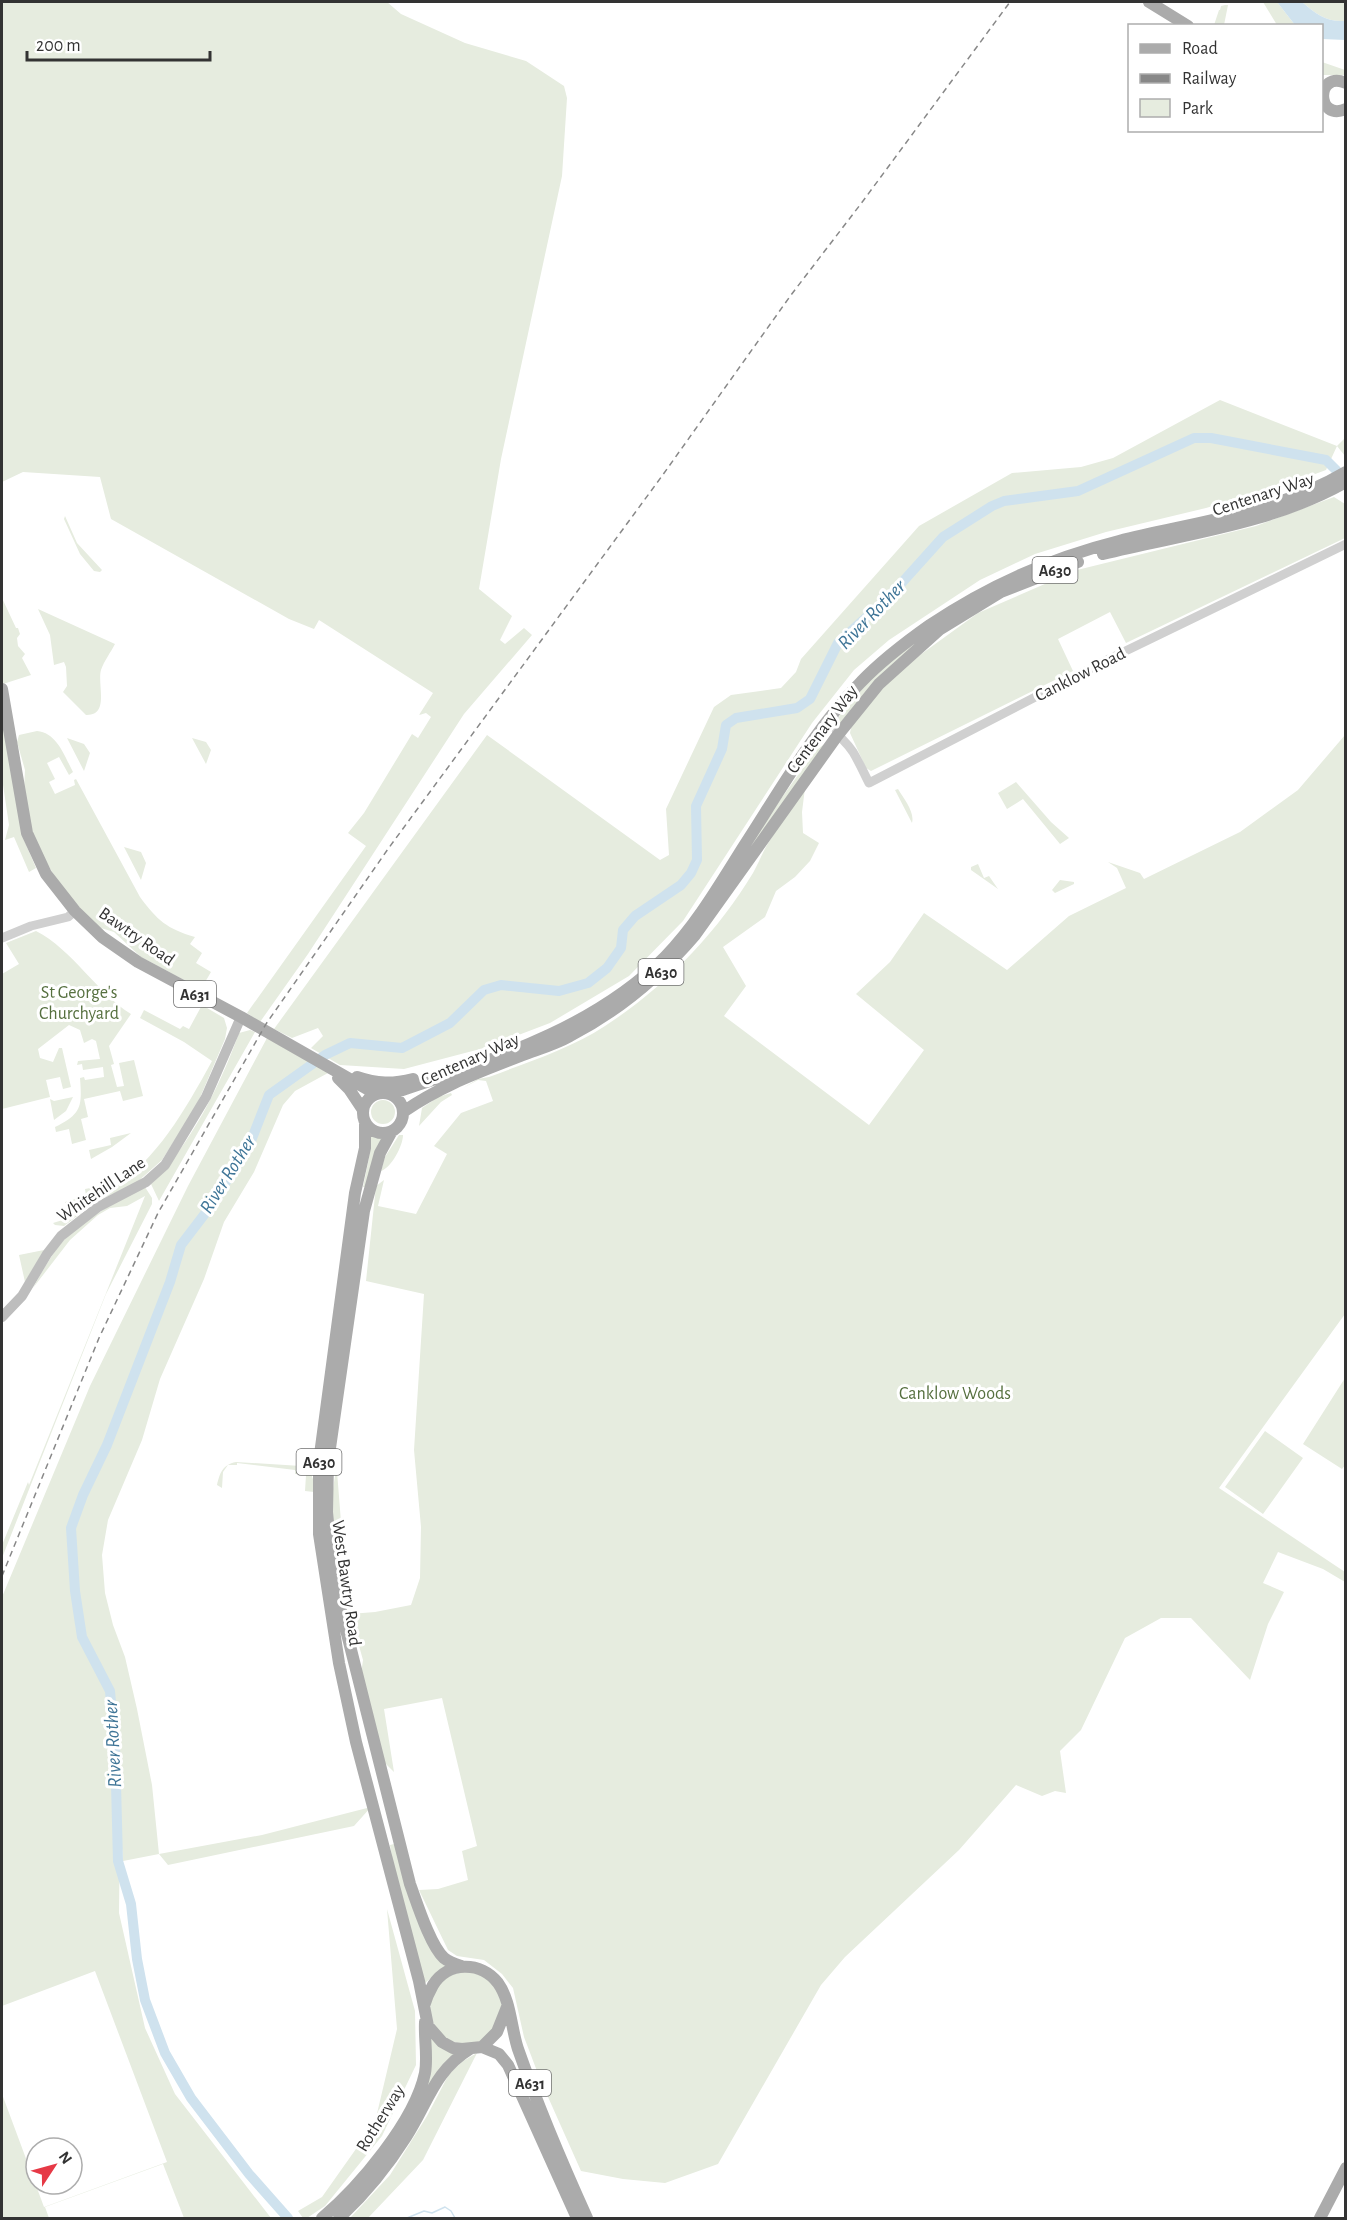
<svg xmlns="http://www.w3.org/2000/svg" width="1347" height="2220" viewBox="0 0 1347 2220" font-family="'Alegreya Sans',sans-serif">
  <style>
    .green { fill: #e6ecdf }
    .water { fill: #cfe2ee }
    .lines { fill: none; stroke-linecap: round; stroke-linejoin: round }
    .stream { stroke: #cfe2ee; stroke-width: 1.5 }
    .river { stroke: #cfe2ee; stroke-width: 10 }
    .tertiary { stroke: #d0d0d0; stroke-width: 9 }
    .secondary { stroke: #bdbdbd; stroke-width: 10 }
    .primary { stroke: #ababab; stroke-width: 12 }
    .rail { stroke: #888; stroke-width: 1.5; stroke-dasharray: 6 4.5; stroke-linecap: butt }
    .labels { text-anchor: middle; stroke-width: 6; stroke-linejoin: round; paint-order: stroke }
    .shield { fill: #fff; stroke: #707070; stroke-width: 1.5 }
    .shield-label { font-size: 16px; font-weight: bold; fill: #333 }
    .street-label { font-size: 18px; fill: #333; stroke: #fff }
    .park-label { font-size: 18px; fill: #56703f; stroke: #fff }
    .water-label { font-size: 20px; font-style: italic; fill: #3f7597; stroke: #fff }
  </style>
  <rect width="100%" height="100%" fill="#fff"/>
  <path class="green" d="M2,2h385l14,12 64,29 61,18 38,25 3,12 -5,78 -61,283 -22,130 33,27 -12,24 5,4 19,-16 8,7 -68,79 -156,240 -48,68 -13,-9 119,-167 -18,-13 16,-20 48,-79 6,4 13,-21 -5,-4 -7,2 14,-22 -114,-73 -5,9 -25,-10 -178,-100 -11,-42 -77,-5 -21,10z
    M1263,2h14l18,23h-18z
    M1302,2h43v19c-19,1 -29,-7 -43,-19z
    M1225,5h3l-4,20h-10l5,-15h1l1,-4z
    M1322,62l23,8v5h-23z
    M1220,400l117,46 8,-8v18l-8,-10 -11,24 -35,13 -85,25 -100,24 -71,22 -55,26 -91,60 -35,30 -42,53 -129,198 -54,55 -79,47 -66,25 -80,21 -64,-4 -29,-17 12,-12 -5,-8 -26,10 -18,-9 213,-294 173,125 9,-5 -3,-46 48,-102 17,-12 50,-7 15,-16 5,-13 118,-133 93,-53 69,-6 32,-9z
    M1334,497l11,7v34l-219,105 -16,-31 -52,27 15,32 -202,100 -5,-3 -16,-35 2,-10 33,-38 35,-30 58,-42 99,-43 179,-44z
    M65,516l12,27 25,27 -2,2 -6,-1 -14,-17 -16,-35z
    M2,598l14,30h2l2,6 -3,4 1,8 7,8 -3,4 9,17 -28,9 -1,-6z
    M38,609l77,35c-4,8 -11,17 -14,26 -4,14 9,46 -15,45l-23,-23 4,-6 -1,-19 -2,-5 -10,3 -4,-30z
    M940,624l-100,100 -2,-2 2,-9 39,-43z
    M2,709l22,131 12,28 -7,4 -15,-35 -9,3 4,-15 -7,-47z
    M37,731c20,2 27,24 36,41l-4,3 -10,-18 -12,6 8,16 -6,3 6,12 20,-9 -1,-5 2,-1 64,118c17,23 27,32 55,40l-5,7 12,9 -6,10 15,9 -10,17 -60,-32 -27,-25 -13,-4 -10,-7 -30,-35 -14,-22 -14,-29 -9,-45 1,-20 -8,-28 2,-7z
    M1345,735l1,419 -2,10 1,150 -126,174 126,84v10l-22,-13 -45,-17 -15,31 21,9 -16,32 -18,56 -59,-62h-30l-36,20 -44,92 -21,21 6,42 -11,-2 -13,5 -26,-11 -57,65 -114,107 -24,28 -103,179 -53,19 -42,-4 -42,-8 -41,-92 -16,-42 -11,-49 -11,-14 -18,-14 -27,-4 -9,-6 -29,-60 19,-1 30,-9 -6,-29 15,-5 -35,-148 -58,11 10,63 -12,-12 -21,-86 2,-14 -13,-46 25,-2 36,-7 9,-27 1,-51 -7,-77 10,-156 -58,-13 10,-95 8,-6 -6,26 38,8 31,-60 -13,-8 27,-33 32,-12 -7,-20 -8,-1 -15,8 15,-9 11,-2c39,-15 81,-28 116,-51 60,-39 111,-92 148,-153 5,-9 9,-19 14,-28 12,-20 26,-38 38,-57l-3,24 1,21 16,10 -9,18 -15,16 -19,14 -11,26 -42,30 23,39 -22,30 145,109 55,-75 -68,-56 34,-32 34,-49 83,57 62,-54 57,-28 -9,-20 -9,-6 32,11 4,6 96,-47 58,-42z
    M67,738l17,6 6,9 -6,18z
    M192,738l14,4 5,8 -5,14z
    M827,742l-90,128 31,-53 47,-66z
    M1016,782l35,40 18,16 -9,6 -37,-45 -16,10 -9,-16z
    M898,789c6,10 17,23 14,34l-17,-33z
    M124,847l17,5 5,11 -5,17z
    M978,864l6,14 5,-2 9,13 -27,-19v-3z
    M1060,880l14,2v2l-19,9 -3,-3z
    M36,931c37,19 60,61 95,83l-22,32 5,18 -3,1 6,22 7,-1 -5,-23 15,-3 9,36 -20,5 -3,-10 -36,8 4,18 -7,2 5,21 -14,4 -3,-15 -13,3 -1,-5c27,-13 27,-21 25,-49l4,-1 1,3 19,-3 -1,-10 -20,3 -1,-6 -5,1 1,-4 22,-2 -4,-18 -4,-2 -8,4 -4,-13 -11,-5 -31,24 2,9 13,4 6,-14h3l9,39 -8,2 -3,-12 -14,3 4,17 -48,12v-135l17,-10 -13,-21z
    M202,1005l22,13 3,10 -2,11 -29,68 -34,53 -27,24 -38,17 -33,25 -9,-1 -2,-2 16,-5 -4,-16 21,-6 -1,-7 21,-4 4,6c48,-33 74,-79 102,-130l-28,-19 -44,-24 4,-8 36,19 3,-3 6,3z
    M250,1030l5,2 -96,169 -8,-17c40,-40 69,-98 88,-151z
    M267,1038l61,35 -33,18 -12,14 -29,67 -30,50 -20,57 -44,100 -18,61 -34,80 -6,35 3,38 8,32 12,32 12,52 15,76 7,69 103,-19 109,-28 -17,19 -186,39 -9,-11 -36,7 -3,-40 -1,92 26,115 30,66 96,124h-87l-21,-54 -118,43 4,11h-47v-124l42,113 123,-45 -72,-191 -93,35v-409l88,-211 98,-200z
    M451,1093l1,2 -11,7 -22,24 3,-18 16,-11z
    M73,1097l-7,14 -12,9 -4,-21 4,2z
    M371 1112a12 12 0 1 1 24 0a12 12 0 1 1-24 0Z
    M131,1133l-19,14 -21,12 -2,-9 22,-5 -1,-7z
    M371,1134l12,4 -16,49h-4l6,-29z
    M399,1135h4c0,11 -12,33 -22,36l4,-14z
    M145,1187l7,11v6l-46,90 -104,264v-13l26,-63 1,3 116,-289 -18,10 -17,2 -12,7 -28,25 -37,48c9,-16 18,-33 30,-47 23,-24 53,-39 82,-54z
    M44,1250l-19,32 -6,-27z
    M1345,1378l1,86 -4,5 -39,-25z
    M1265,1431l38,27 -40,56 -38,-27z
    M335,1446l6,76 -2,53 -6,-46 -1,-34 3,-19z
    M236,1462l65,4 9,5 4,11v10l-9,-1 1,-16 -11,-1v-4l-58,-7v2h-9l-5,7 -1,16 -5,-3c3,-12 5,-20 19,-23z
    M394,1844l53,121 -22,18 -31,-114 -4,-24z
    M387,1909l28,102 1,54 -34,71 -57,70 -18,12h-4l-5,-7 24,-14 53,-75 22,-93z
    M430 2008a36 36 0 1 1 72 0a36 36 0 1 1-72 0Z
    M429,2036l27,17 -31,41z
    M477,2053l-54,107 -55,58h-18l40,-43 37,-59 22,-42 14,-13z"/>
  <path class="water" d="M1277,2h25c14,12 24,20 43,19v19l-23,-1v-13l-27,-1z"/>
  <g class="lines">
    <path class="stream" d="M407,2218l17,-7 8,2 13,-6 6,4 4,7"/>
    <path class="river" d="M288,2218l-39,-44 -58,-76 -26,-45 -20,-53 -8,-41 -6,-55 -13,-43 -3,-115 -5,-55 -28,-54 -7,-46 -4,-63 12,-33 24,-50 63,-163 11,-37 26,-34 42,-65 20,-51 56,-40 25,-12 52,5 48,-25 34,-33 17,-5 58,6 29,-8 19,-15 14,-20 2,-18 12,-14 46,-31 10,-12 6,-13 -1,-54 26,-57 4,-24 10,-7 61,-10 13,-9 28,-56 51,-46 54,-60 49,-31 12,-5 74,-10 116,-53h17l115,22 20,20"/>
    <path class="tertiary" d="M834,714c0,25 7,20 19,38 6,10 11,21 16,31l238,-123 239,-116
      M2,938l29,-12 37,-9 7,-6"/>
    <path class="secondary" d="M2,1317l20,-21 25,-42 14,-18 37,-29 48,-25 19,-17 41,-68 35,-80"/>
    <path class="primary" d="M1149,2l39,24
      M1346,83c-31,-13 -30,39 0,26
      M1103,554c81,-20 169,-30 243,-72
      M2,689l25,144 19,41 29,37 27,26 36,25 103,55 135,77
      M357,1077c20,7 36,7 56,2
      M338,1078l11,11 14,21
      M363 1113a20 20 0 1 1 40 0a20 20 0 1 1-40 0Z
      M391,1094c96,-33 200,-63 274,-137 32,-33 55,-73 79,-111 35,-54 72,-119 117,-164 21,-22 45,-40 69,-57 58,-39 121,-67 189,-84 76,-19 158,-28 227,-69
      M403,1112c39,-27 77,-40 120,-57 16,-6 33,-11 47,-19 48,-25 90,-60 125,-101l142,-199 42,-52 60,-54 62,-38 77,-30
      M365,1122v26l-10,45 -36,269v72l20,129 17,79 63,239 9,45 14,16 11,6 9,1 20,-2 15,-15 10,-25
      M392,1131l-12,22 -16,58 -36,251 -1,50 3,31 11,67 69,274c7,19 20,61 34,74 5,4 11,6 17,8
      M424,2006c2,-7 5,-14 9,-21 15,-24 48,-24 65,-2 13,18 13,45 20,66 20,57 44,114 69,169
      M482,2047l17,7 9,11 69,153
      M322,2218c37,-31 93,-97 103,-145 3,-17 -1,-34 0,-51
      M339,2218c26,-24 48,-51 67,-81 22,-34 28,-66 64,-88
      M1320,2218l26,-50"/>
    <path class="rail" d="M2,1576l97,-238 59,-125 108,-189 122,-175 274,-373 129,-181 72,-94 147,-199"/>
  </g>
  <g class="labels">
    <g class="shield">
      <rect x="1032.5" y="557" width="45" height="26" rx="4.5"/>
      <rect x="638.5" y="959" width="45" height="26" rx="4.5"/>
      <rect x="174" y="981" width="42" height="26" rx="4.5"/>
      <rect x="296.5" y="1449" width="45" height="26" rx="4.5"/>
      <rect x="509" y="2070" width="42" height="26" rx="4.5"/>
    </g>
    <g class="shield-label">
      <text x="1055" y="576">A630</text>
      <text x="661" y="978">A630</text>
      <text x="195" y="1000">A631</text>
      <text x="319" y="1468">A630</text>
      <text x="530" y="2089">A631</text>
    </g>
    <g class="street-label">
      <text transform="translate(1263 494) rotate(-18)" y="6">Centenary Way</text>
      <text transform="translate(1080 674) rotate(-27)" y="6">Canklow Road</text>
      <text transform="translate(822 729) rotate(-53)" y="6">Centenary Way</text>
      <text transform="translate(137 936) rotate(35)" y="6">Bawtry Road</text>
      <text transform="translate(470 1059) rotate(-24)" y="6">Centenary Way</text>
      <text transform="translate(101 1189) rotate(-34)" y="6">Whitehill Lane</text>
      <text transform="translate(347 1583) rotate(82)" y="6">West Bawtry Road</text>
      <text transform="translate(380 2118) rotate(-58)" y="6">Rotherway</text>
    </g>
    <g class="park-label">
      <text x="79" y="998">St George's<tspan x="79" dy="21">Churchyard</tspan></text>
      <text x="955" y="1399">Canklow Woods</text>
    </g>
    <g class="water-label">
      <text transform="translate(871 614) rotate(-46)" y="7">River Rother</text>
      <text transform="translate(227 1174) rotate(-58)" y="7">River Rother</text>
      <text transform="translate(112 1744) rotate(-93)" y="7">River Rother</text>
    </g>
  </g>
  <rect width="1347" height="2220" fill="none" stroke="#333333" stroke-width="6"/>
  <rect x="1128" y="24" width="195" height="108" fill="#ffffff" stroke="#adadad" stroke-width="1.5"/>
  <rect x="1140" y="44" width="30" height="9" fill="#ababab" stroke="#adadad" stroke-width="1.5"/>
  <text x="1182" y="54" font-size="18" fill="#333333">Road</text>
  <rect x="1140" y="74" width="30" height="9" fill="#888888" stroke="#adadad" stroke-width="1.5"/>
  <text x="1182" y="84" font-size="18" fill="#333333">Railway</text>
  <rect x="1140" y="99" width="30" height="18" fill="#e6ecdf" stroke="#adadad" stroke-width="1.5"/>
  <text x="1182" y="114" font-size="18" fill="#333333">Park</text>
  <g transform="translate(54 2166) rotate(54)"><circle r="28" fill="#ffffff" stroke="#adadad" stroke-width="1.5"/>
  <path d="M0-4.5L10 22L0 15L-10 22Z" fill="#e63946"/>
  <text y="-9" font-size="16" font-weight="bold" text-anchor="middle" fill="#333333">N</text>
  </g>
  <path d="M27 51v9h183v-9" fill="none" stroke="#333333" stroke-width="3"/>
  <text x="36" y="51" font-size="18" fill="#333333" stroke="#ffffff" stroke-width="4.5" paint-order="stroke">200 m</text>
</svg>
